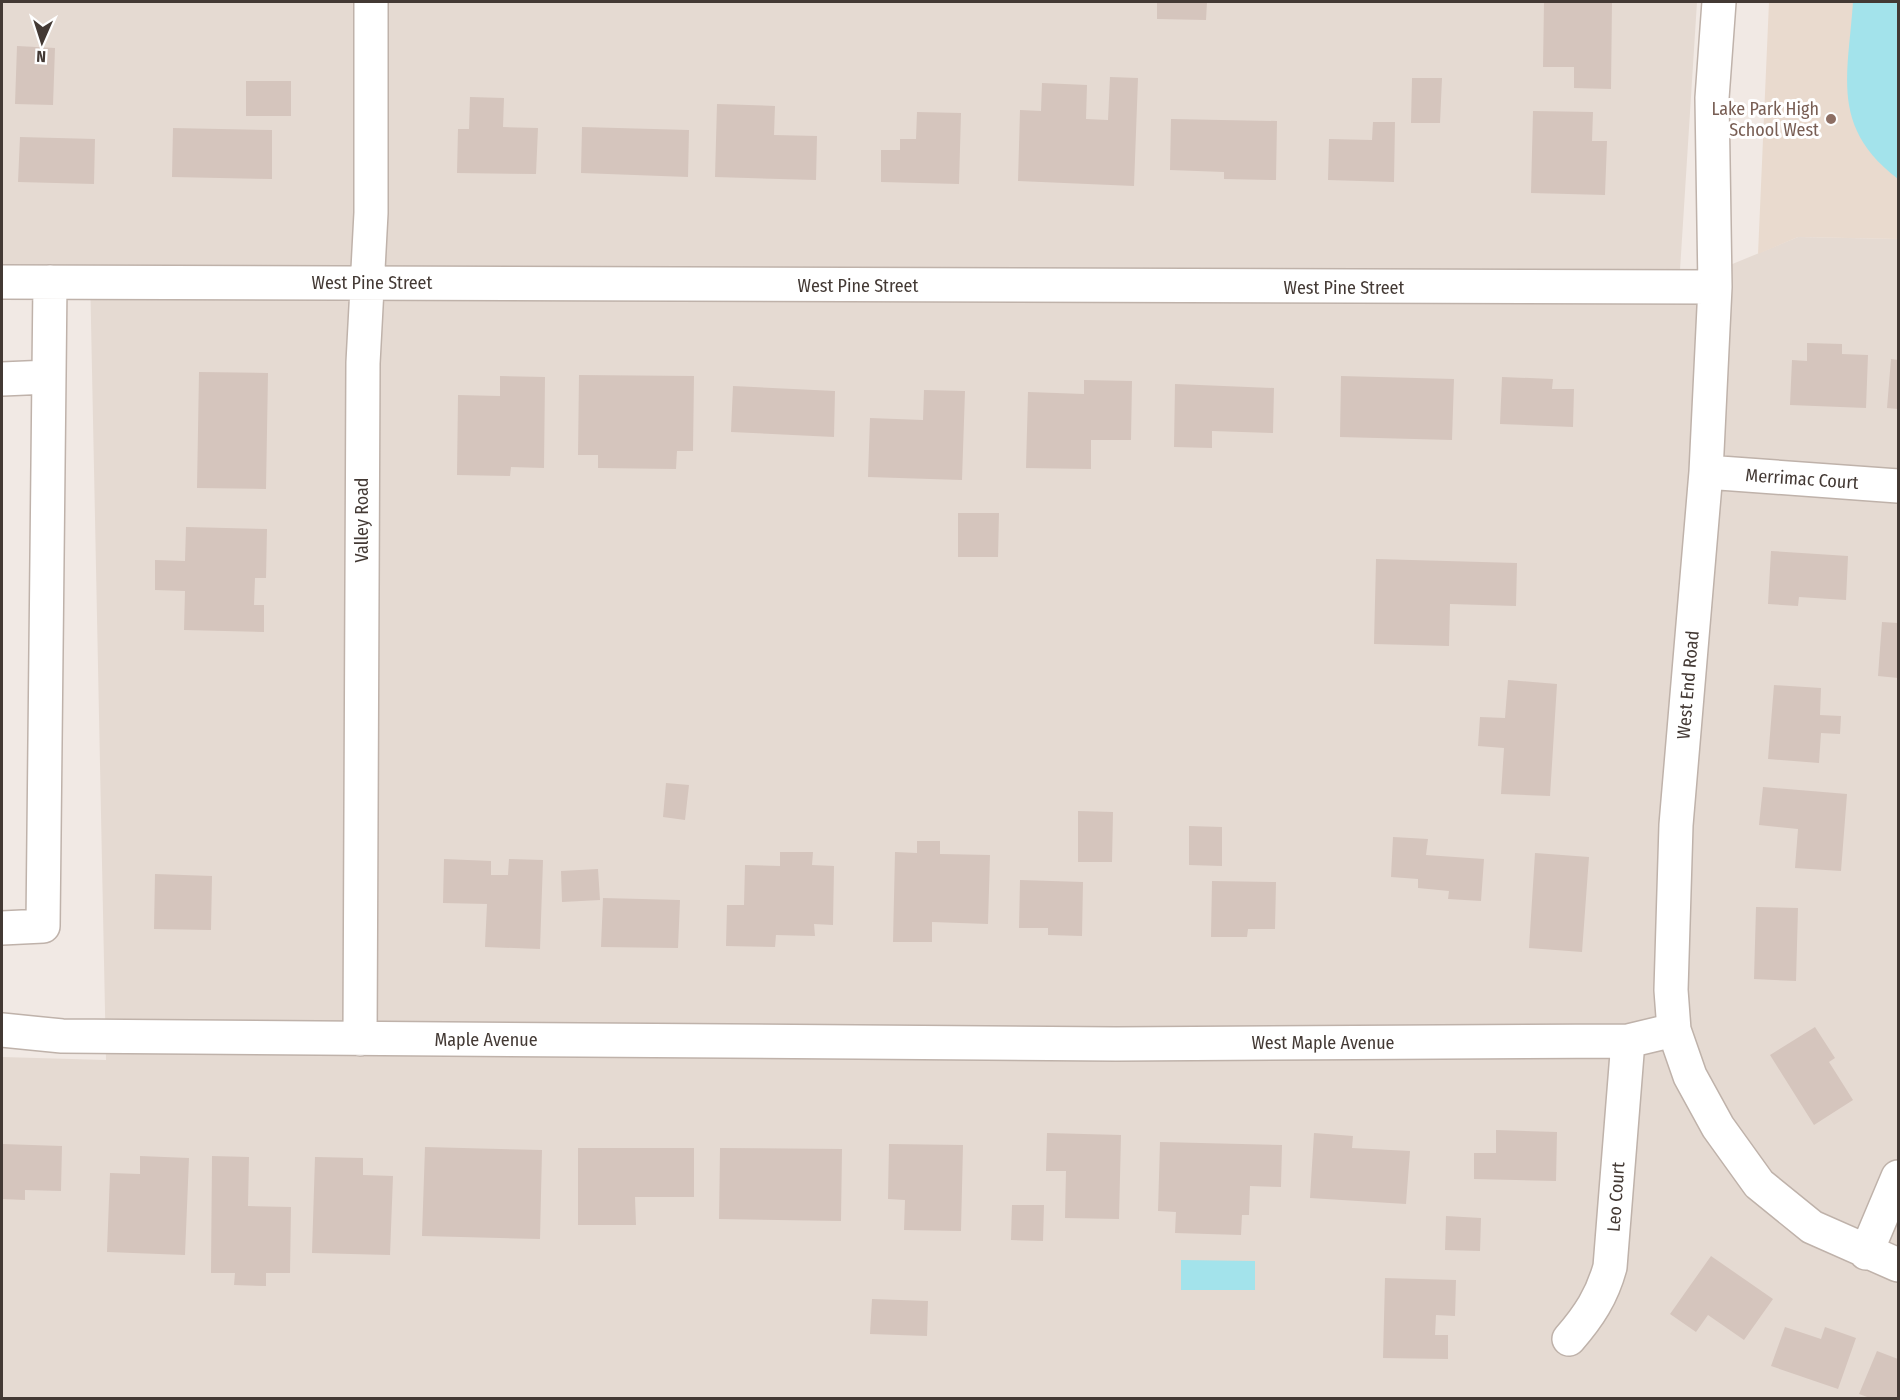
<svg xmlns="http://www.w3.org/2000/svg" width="1900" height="1400" viewBox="0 0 1900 1400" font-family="'Fira Sans Condensed',sans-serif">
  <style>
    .residential { fill: #e5dad2 }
    .education { fill: #e9dace }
    .water { fill: #a3e3eb }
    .building { fill: #d5c5bd }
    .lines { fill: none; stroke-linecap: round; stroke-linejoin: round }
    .minor-casing { stroke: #bfb2aa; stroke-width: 36 }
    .minor { stroke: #fff; stroke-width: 33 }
    .education-dot { fill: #8d6e63; stroke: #fff; stroke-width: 2 }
    .labels { text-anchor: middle; stroke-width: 6; stroke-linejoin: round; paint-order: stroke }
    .education-label { font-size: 18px; fill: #785e54; stroke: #fff; text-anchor: end }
    .street-label { font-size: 18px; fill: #433934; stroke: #fff }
  </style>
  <rect width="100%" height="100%" fill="#f1e9e4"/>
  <path class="residential" d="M2,2h1695l-18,284 119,-49 100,2v1159h-1896v-341l104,3 -16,-788 -88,-1z"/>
  <path class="education" d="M1769,2h129v237l-100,-2 -40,17z"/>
  <path class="water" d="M1853,2h45v177c-68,-52 -50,-103 -45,-177z
    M1181,1260l74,1v29h-74z"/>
  <path class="building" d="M1157,2h50l-1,18 -49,-1z
    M1544,2h68l-1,87 -37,-1v-21h-31z
    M17,46l38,2 -2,57 -38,-1z
    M1110,77l28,1 -4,108 -116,-5 2,-71 21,1 1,-28 45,2 -1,34 22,1z
    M1412,78h30l-2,45h-29z
    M246,81h45v35h-45z
    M470,97l34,1 -1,29 35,1 -2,46 -79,-1 1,-44h11z
    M717,104l58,2 -1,29 43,1 -1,44 -101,-3z
    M1533,111l60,1 -1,29h15l-2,54 -74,-2z
    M917,112l44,1 -2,71 -78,-2v-32h19v-11h16z
    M1171,119l106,2 -1,59 -52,-1v-7l-54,-2z
    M1373,122h22l-1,60 -66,-2 1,-41 43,1z
    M582,127l107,3 -1,47 -107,-4z
    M173,128l99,2v49l-100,-2z
    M20,137l75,2 -1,45 -76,-2z
    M1807,343l35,1v10l26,1 -2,53 -76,-3 2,-45 15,1z
    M1891,359l7,1v49l-11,-1z
    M199,372l69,1 -2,116 -69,-1z
    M579,375l115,1 -1,75h-16l-1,18 -78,-1v-13h-20z
    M500,376l45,1 -1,91 -33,-1 -1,9 -53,-1 1,-80 42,1z
    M1341,376l113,3 -2,61 -112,-3z
    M1502,377l51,2 -1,10h22l-1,38 -73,-3z
    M1084,380l48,1 -1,59h-40v29l-65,-1 2,-76 56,2z
    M1175,384l99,4 -1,45 -61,-2v17l-38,-1z
    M733,386l102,5 -1,46 -103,-5z
    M924,390l41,1 -3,89 -94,-3 2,-59 53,2z
    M958,513h41l-1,44h-40z
    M186,527l81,2 -1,49h-11l-1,27h10v27l-80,-2 1,-39 -30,-1v-30l30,1z
    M1771,551l77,5 -2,44 -47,-3 -1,9 -30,-2z
    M1376,559l141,4 -1,43 -66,-2 -1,42 -75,-2z
    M1882,622l16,1v55l-20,-2z
    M1508,680l49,4 -7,112 -49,-2 3,-46 -26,-2 2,-29 25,1z
    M1774,685l47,3 -1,27 21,1 -1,18 -19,-1 -2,30 -51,-4z
    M666,783l23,2 -4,35 -22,-3z
    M1763,787l84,7 -6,77 -46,-3 3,-39 -39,-4z
    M1078,811l35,1 -1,50h-34z
    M1189,826l33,1v39l-33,-1z
    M1393,837l35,2 -2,16 58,4 -3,42 -33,-2 1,-8 -31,-3v-9l-27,-2z
    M917,841h23v13l50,1 -2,69 -56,-2v20h-39l2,-90 22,1z
    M780,852h33l-1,13 22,1 -1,59 -19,-1 1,12 -39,-1 -1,12 -49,-1 1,-41h17l1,-40 35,1z
    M1535,853l54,4 -7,95 -53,-4z
    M444,859l47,2v14h17l1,-16 34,1 -3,89 -55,-2 2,-43 -44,-1z
    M598,869l2,31 -38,2 -1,-31z
    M155,874l57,2 -1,54 -57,-1z
    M1020,880l63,2 -1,54 -34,-1v-7h-29z
    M1212,881l64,1 -1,47h-27l-1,8h-36z
    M603,898l77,2 -2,48 -77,-1z
    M1756,907l42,1 -2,73 -42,-2z
    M1815,1027l20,31 -6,4 24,38 -39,25 -44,-70z
    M1496,1130l61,2 -1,49 -82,-2v-26h22z
    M1047,1133l74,2 -2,84 -54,-1 1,-47h-20z
    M1314,1133l39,3 -1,12 58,3 -4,53 -96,-6z
    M1160,1142l122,3 -1,42 -31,-1 -1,29h-7l-1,20 -66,-2 1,-21 -18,-1z
    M2,1144l60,2 -1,45 -36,-1v10l-23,-1z
    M889,1144l74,1 -2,86 -57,-1 1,-30 -17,-1z
    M425,1147l117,3 -2,89 -118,-3z
    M578,1148h116v49h-59l1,28h-58z
    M720,1148l122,1 -1,72 -122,-2z
    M140,1156l49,2 -4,97 -78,-3 3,-79 30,1z
    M212,1156l37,1 -1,49 43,1 -1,66h-24v13l-32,-1 1,-12h-24z
    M315,1157l48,1v17l30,1 -3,79 -78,-2z
    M1012,1205h32l-1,36 -32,-1z
    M1446,1216l35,2 -1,33 -35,-1z
    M1711,1256l62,43 -29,41 -36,-25 -12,17 -26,-18z
    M1385,1278l71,2 -1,36 -19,-1 -1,20h13v24l-65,-1z
    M872,1299l56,2 -1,35 -57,-2z
    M1785,1327l36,12 4,-12 31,11 -18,51 -67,-23z
    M1877,1351l21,8v39h-28l-11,-4z"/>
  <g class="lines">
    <defs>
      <path id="minor" d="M1719,2l-7,96 3,189 -9,185 -30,353 -5,165 3,40 16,46 28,51 41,57 53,43 86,38
        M2,282l1713,5
        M2,379l47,-2
        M1706,472l192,14
        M2,928l41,-2 7,-644
        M2,1030l60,6 1054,8 512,-3 46,-11
        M360,1039l3,-676 8,-150v-211
        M1866,1253l32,-76
        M1569,1339c20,-23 33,-43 41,-72l18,-226"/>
    </defs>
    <use href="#minor" class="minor-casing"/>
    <use href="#minor" class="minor"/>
  </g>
  <circle class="education-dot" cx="1831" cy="119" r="6"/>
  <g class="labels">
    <g class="education-label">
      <text x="1819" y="115">Lake Park High<tspan x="1819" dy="21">School West</tspan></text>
    </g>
    <g class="street-label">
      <text x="372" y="289">West Pine Street</text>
      <text x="858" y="292">West Pine Street</text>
      <text x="1344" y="294">West Pine Street</text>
      <text transform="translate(1802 479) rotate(4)" y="6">Merrimac Court</text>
      <text transform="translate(362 520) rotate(-90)" y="6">Valley Road</text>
      <text transform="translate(1688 685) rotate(-85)" y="6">West End Road</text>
      <text x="486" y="1046">Maple Avenue</text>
      <text x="1323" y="1049">West Maple Avenue</text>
      <text transform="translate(1616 1197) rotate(-86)" y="6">Leo Court</text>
    </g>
  </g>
  <rect width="1900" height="1400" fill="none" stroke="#433934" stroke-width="6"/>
  <g transform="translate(42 42) rotate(183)" stroke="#ffffff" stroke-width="4.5" paint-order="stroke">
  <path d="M0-4.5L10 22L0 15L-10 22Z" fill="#433934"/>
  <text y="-9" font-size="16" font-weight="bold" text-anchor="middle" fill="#433934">N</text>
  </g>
</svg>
